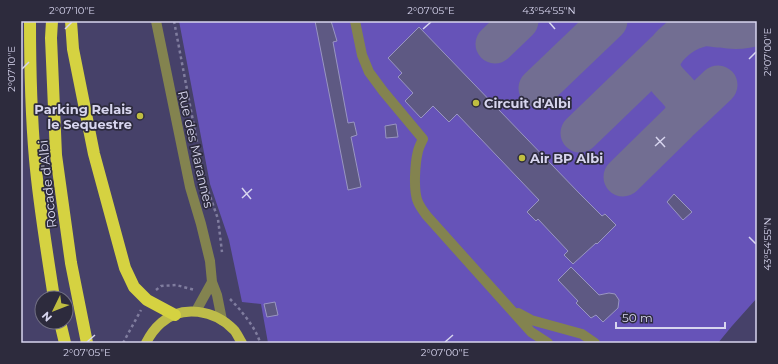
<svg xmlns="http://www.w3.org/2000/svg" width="778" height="364" viewBox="0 0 778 364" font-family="Montserrat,sans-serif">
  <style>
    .green { fill: #6653b8 }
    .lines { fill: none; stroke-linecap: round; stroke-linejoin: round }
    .taxiway { stroke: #726e92; stroke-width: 39 }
    .building { fill: #5e5983; stroke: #9995c2 }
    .path { stroke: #807d9f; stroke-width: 2.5; stroke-dasharray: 3 3; stroke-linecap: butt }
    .minor { stroke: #83834f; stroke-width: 10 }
    .major { stroke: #bebc49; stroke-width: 10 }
    .highway { stroke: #d5d241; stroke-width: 12 }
    .ticks { fill: none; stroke: #d7d5ee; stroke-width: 1.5 }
    .poi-dot { fill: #c0be41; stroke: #2d2b3d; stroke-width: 1.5 }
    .labels { text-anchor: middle; stroke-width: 3.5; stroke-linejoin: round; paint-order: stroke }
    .poi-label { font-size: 13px; font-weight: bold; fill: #d7d5ee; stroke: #2d2b3d; text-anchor: start }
    .street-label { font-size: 13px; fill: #d7d5ee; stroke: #2d2b3d }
    .neatline { fill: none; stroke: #d7d5ee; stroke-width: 1.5 }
    .ticks-label { font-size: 10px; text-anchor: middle; fill: #d7d5ee }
  </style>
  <rect width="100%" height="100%" fill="#464169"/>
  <path class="green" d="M179,21h578v277l-25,28 -14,17h-450l-7,-39 -19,-2 -13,-62 -19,-56z"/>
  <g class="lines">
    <path class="taxiway" d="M702,21c16,9 37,11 55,5
      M495,44l24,-23
      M538,88l70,-67
      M681,120l37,-35
      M580,133l85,-82
      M623,177l55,-54c4,-4 6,-8 7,-13 2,-18 -18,-24 -23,-39 -7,-19 21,-39 37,-43 6,-2 12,-1 19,0"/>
  </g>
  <path class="building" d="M315,21h16l6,20 -4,1 15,81 6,-1 3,13 -6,2 10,50 -13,3z
    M419,27l160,166 23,23 3,-2 11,11 -19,19 -1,-1 -23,21 -9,-9 4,-4 -30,-32 -2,2 -9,-9 12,-12 -82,-86 -8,8 -16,-16 -12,12 -16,-17 8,-8 -15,-16 4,-4 -14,-15z
    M396,124l2,13 -12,1 -1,-12z
    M674,194l18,18 -9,8 -16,-18z
    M571,267l28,28 10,-2 6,1 4,6 -1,8 -15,14 -7,-7 -5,3 -15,-15 2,-2 -20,-21z
    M275,302l3,13 -11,2 -3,-13z"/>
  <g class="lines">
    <path class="path" d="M174,21l30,158 14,40 4,33
      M156,290l5,-4 15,-1 19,5
      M230,299c10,10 27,30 30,44
      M123,343l18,-33"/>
    <path class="minor" d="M156,21l34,166 11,37 9,37 2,21 5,13 5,25
      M355,21l7,34 7,17 14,19 40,48c-2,4 -4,8 -5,12 -3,12 -5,40 0,51 2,5 6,10 9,14l104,116 17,11
      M196,311l16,-29
      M518,313l13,7 51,14 13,9"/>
    <path class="major" d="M146,343c4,-8 8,-14 15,-20 21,-19 54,-13 73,7 3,3 5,9 8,13"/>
    <path class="highway" d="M30,21c0,46 1,92 5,138 4,46 12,93 19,139
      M52,21l-1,17 5,117 15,108 16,80
      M71,21l2,28 21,105 31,114 9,19 13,13 28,15
      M60,322l5,21"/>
  </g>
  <path class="ticks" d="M549,22l6,7M65,29l7,-7M423,29l8,-7M749,59l7,-7M22,69l7,-7M656,137l9,10M655,146l10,-9M242,188l9,11M242,198l10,-9M749,237l7,7M87,342l8,-7M445,342l8,-7"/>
  <g class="poi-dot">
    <circle cx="476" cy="103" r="4"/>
    <circle cx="140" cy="116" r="4"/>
    <circle cx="522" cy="158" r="4"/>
  </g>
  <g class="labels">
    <g class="poi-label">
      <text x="484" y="108">Circuit d'Albi</text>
      <text x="132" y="114" text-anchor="end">Parking Relais<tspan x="132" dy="15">le Sequestre</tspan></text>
      <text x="530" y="163">Air BP Albi</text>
    </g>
    <g class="street-label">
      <text transform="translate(196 149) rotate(77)" y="5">Rue des Marannes</text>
      <text transform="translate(47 184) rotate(-96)" y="5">Rocade d'Albi</text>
    </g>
  </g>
  <rect width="778" height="364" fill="none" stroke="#2d2b3d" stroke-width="44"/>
  <g transform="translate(54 310) rotate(227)"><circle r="19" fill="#2d2b3d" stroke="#716f84"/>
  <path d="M0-3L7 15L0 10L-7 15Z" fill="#c0be41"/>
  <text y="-6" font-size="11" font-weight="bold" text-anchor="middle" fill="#d7d5ee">N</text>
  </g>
  <path d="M616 322v6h109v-6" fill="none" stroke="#d7d5ee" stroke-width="2"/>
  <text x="622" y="322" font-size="12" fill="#d7d5ee" stroke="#2d2b3d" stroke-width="3" paint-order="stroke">50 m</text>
  <rect x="22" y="22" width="734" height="320" class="neatline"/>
  <g class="ticks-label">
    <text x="72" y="14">2°07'10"E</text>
    <text x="431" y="14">2°07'05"E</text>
    <text x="549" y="14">43°54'55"N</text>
    <text transform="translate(767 52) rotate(-90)" y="4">2°07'00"E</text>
    <text transform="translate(11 69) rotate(-90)" y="4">2°07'10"E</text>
    <text transform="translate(767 244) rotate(-90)" y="4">43°54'55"N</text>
    <text x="87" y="356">2°07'05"E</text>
    <text x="445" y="356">2°07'00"E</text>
  </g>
</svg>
